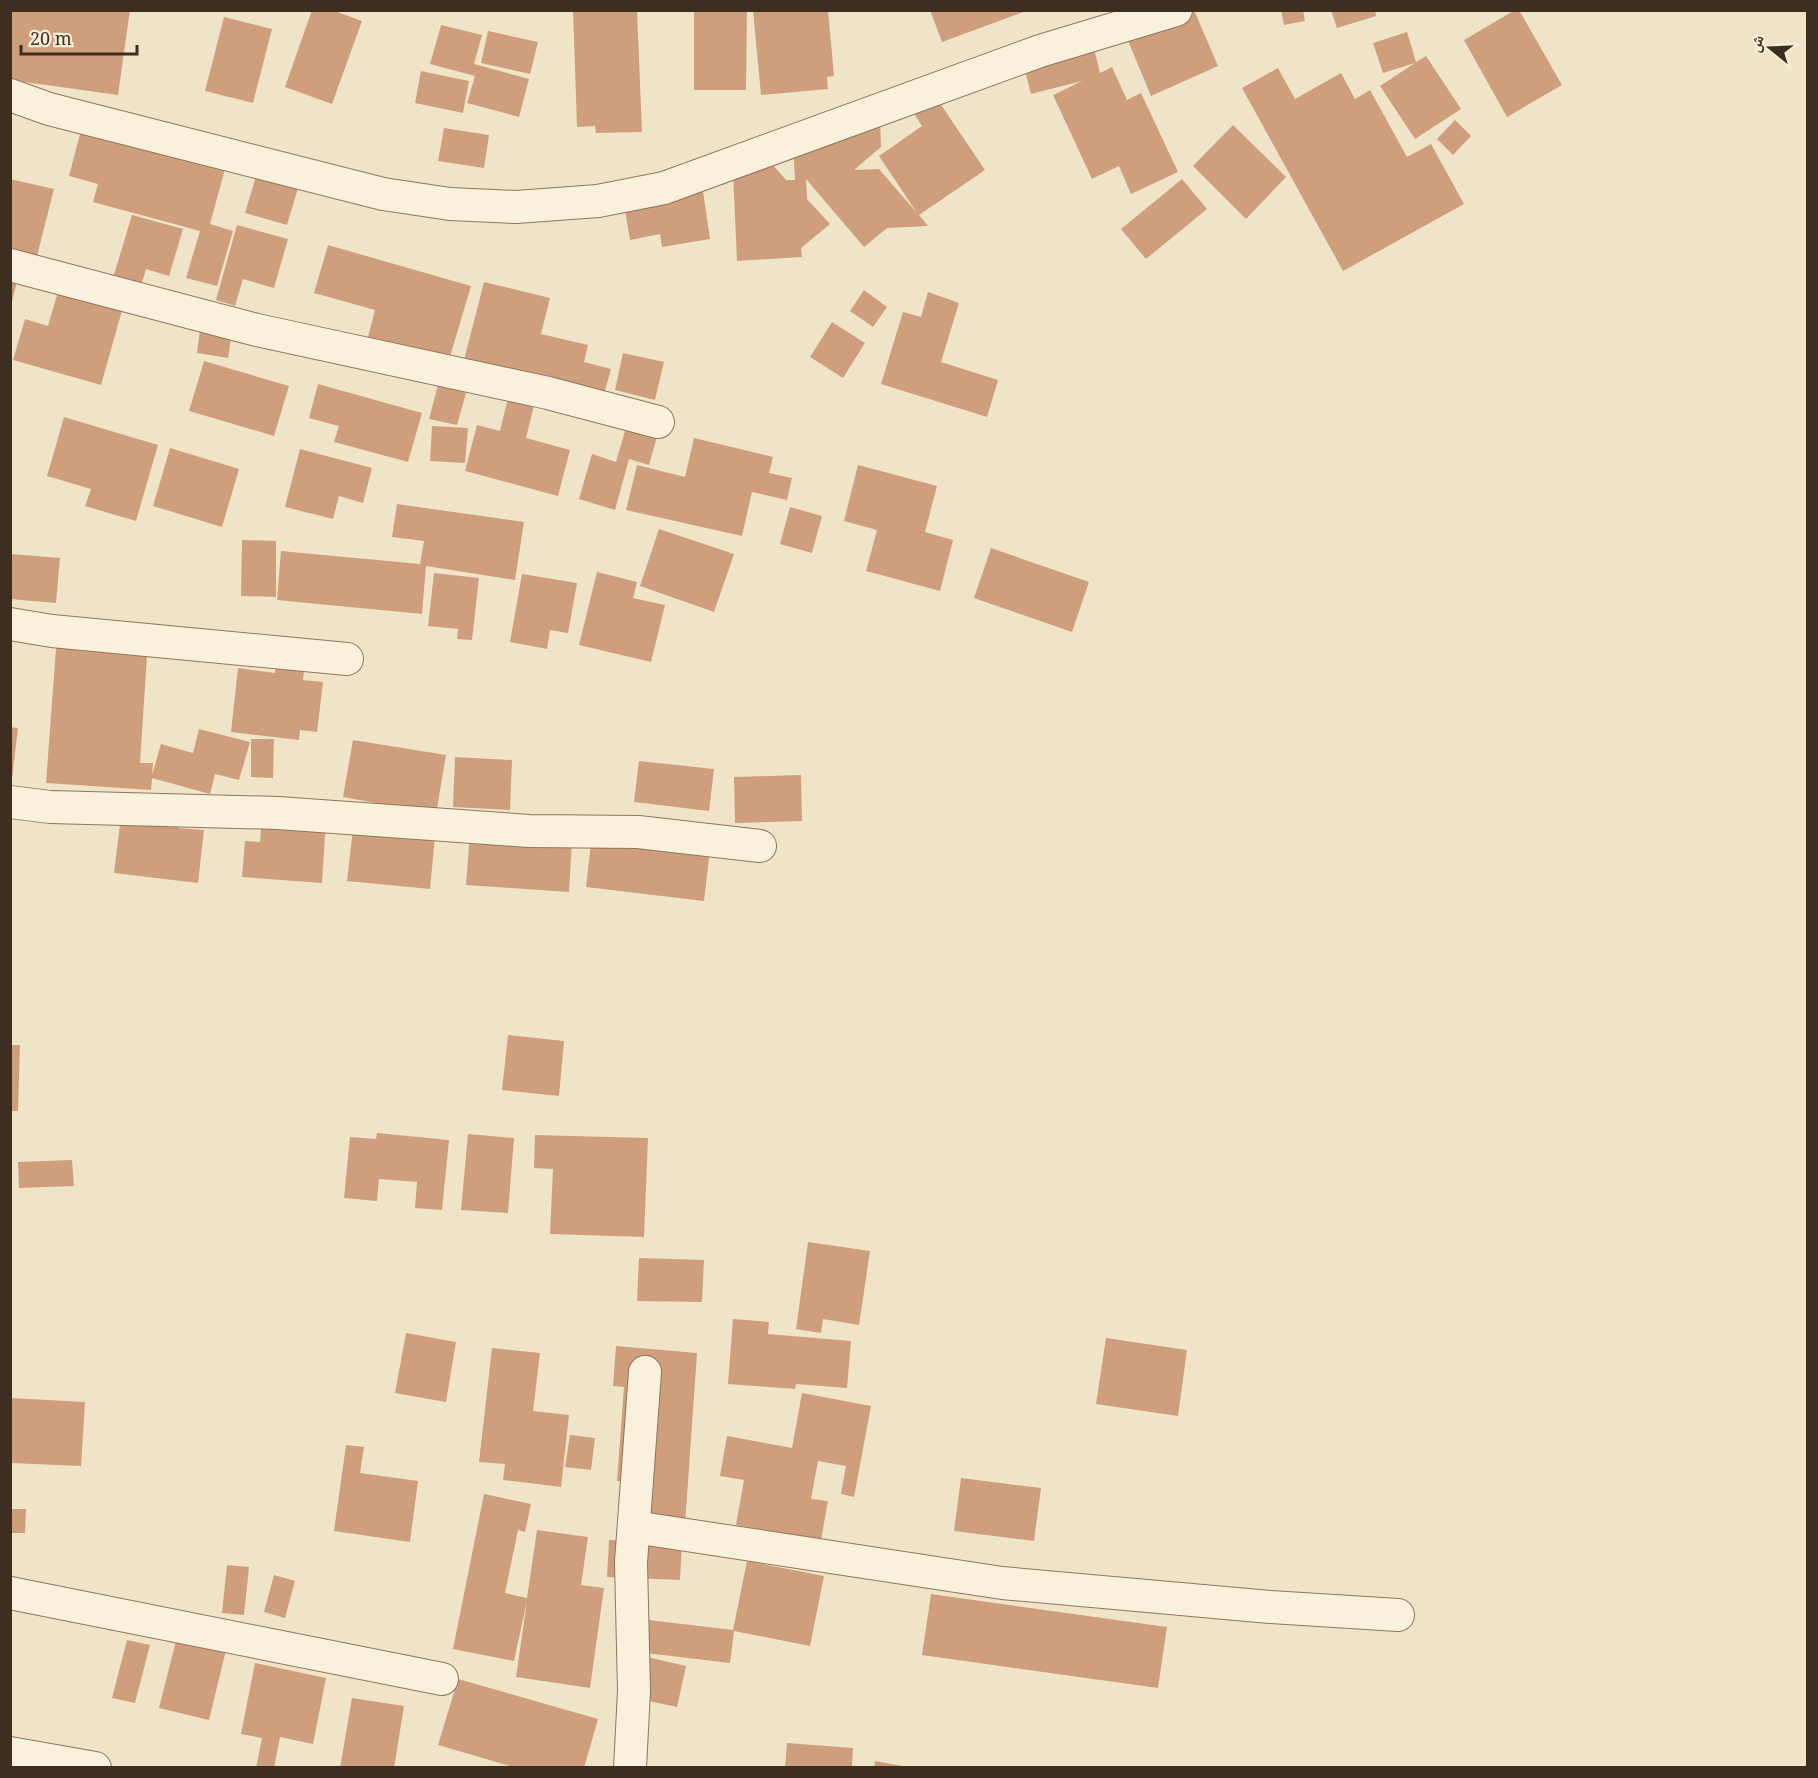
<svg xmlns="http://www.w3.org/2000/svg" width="1818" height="1778" viewBox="0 0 1818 1778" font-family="'Noto Serif','Noto Naskh Arabic',serif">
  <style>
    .building { fill: #cf9f7d }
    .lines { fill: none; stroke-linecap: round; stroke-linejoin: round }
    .minor-casing { stroke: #8d765c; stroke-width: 34 }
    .minor { stroke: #faf1dc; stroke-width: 32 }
  </style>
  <rect width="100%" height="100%" fill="#f0e4c8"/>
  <path class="building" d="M10,10h120l-12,85 -108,-15z
    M312,10h20l30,11 -30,83 -47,-17z
    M573,10h64l5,122 -46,1 -1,-7 -18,1z
    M694,10h53l-1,80h-52z
    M753,10h75l6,66 -7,1 1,12 -67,6z
    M930,10h96v1l-84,31z
    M1185,10h9l24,56 -67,30 -25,-60z
    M1281,10h22l2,11 -21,4z
    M1331,10h44l1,6 -39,12z
    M1515,10h4l43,75 -55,32 -43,-77z
    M224,17l48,12 -19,74 -48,-12z
    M441,25l41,10 -8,29 55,15 -10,38 -52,-14 8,-27 -45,-12z
    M1089,27l11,46 12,-6 15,33 14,-7 37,79 -47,22 -12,-28 -27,13 -39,-84 29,-14 -51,13 -13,-51z
    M488,31l50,11 -8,32 -49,-11z
    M1407,32l9,30 10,-6 35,53 -46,30 -35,-53 35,-23 -32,10 -10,-30z
    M1278,68l17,31 46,-26 14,26 15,-9 37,67 24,-13 33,60 -121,67 -101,-183z
    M421,71l48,10 -6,32 -48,-10z
    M923,78l62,92 -66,45 9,11 -41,2 -23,19 -58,-68 1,20 23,25 -29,24 1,9 -65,4 -5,-111 27,-1 27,31h9l-3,-56 88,-5 1,28 -27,23 25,-1 38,44 -38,-57 43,-30 -21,-33z
    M1455,120l16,16 -18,19 -16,-16z
    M1233,125l53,52 -40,42 -53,-53z
    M444,128l45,7 -5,33 -46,-7z
    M81,130l144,39 -15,55 23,7 -16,55 -31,-8 14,-47 -107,-29 5,-18 -29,-8z
    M257,173l42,12 -12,40 -42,-12z
    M10,179l44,10 -18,71 -26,-6z
    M1182,179l25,30 -61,50 -25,-30z
    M702,184l8,55 -48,8 -2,-13 -30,6 -7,-42z
    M132,215l51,14 -14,47 -23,-7 -5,17 -28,-8z
    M237,225l51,14 -14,49 -31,-9 -8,27 -19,-6z
    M328,245l143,41 -22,74 -81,-23 7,-27 -61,-17z
    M10,272l9,2 -8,31 -1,-1z
    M484,282l66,16 -9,36 47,11 -4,17 27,7 -7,25 -140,-34z
    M59,288l64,19 -22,78 -88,-25 12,-41 23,7z
    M864,290l23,17 -14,20 -23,-16z
    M928,292l31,11 -18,59 57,18 -11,37 -106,-33 22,-72 18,5z
    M201,322l32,4 -5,32 -31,-5z
    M832,322l33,21 -22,35 -33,-21z
    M623,353l41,9 -9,38 -40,-10z
    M204,361l85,25 -15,50 -85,-25z
    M318,384l104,29 -14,49 -74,-20 5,-16 -30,-8z
    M438,385l28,8 -9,32 -28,-6z
    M508,398l26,7 -8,33 44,12 -12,46 -93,-25 12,-46 23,6z
    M64,417l94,28 -22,76 -51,-15 6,-17 -44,-13z
    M627,424l31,9 -9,32 -20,-6 -14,51 -36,-11 13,-45 24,8z
    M432,426l36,2 -3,35 -35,-2z
    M694,438l79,19 -4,16 23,5 -5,22 -35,-8 -10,44 -116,-26 11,-45 48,12z
    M170,448l69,21 -17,58 -69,-21z
    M300,449l72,19 -9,35 -24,-7 -6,23 -48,-12z
    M858,465l79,21 -12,46 28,8 -13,51 -74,-20 11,-41 -33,-9z
    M397,504l127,18 -9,58 -89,-14 -4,48 -145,-14 4,-49 139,13 4,-23 -32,-4z
    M790,507l32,9 -10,37 -32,-9z
    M659,529l75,25 -20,58 -74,-26z
    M242,540l34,1v56l-35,-1z
    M991,548l98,34 -17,50 -98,-34z
    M10,554l50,4 -4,45 -46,-4z
    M597,572l40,10 -4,16 32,7 -14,57 -72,-17z
    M434,573l45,5 -7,62 -15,-1 1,-10 -30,-3z
    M522,574l55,9 -9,50 -18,-3 -3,19 -37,-7z
    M57,635l91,6 -8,122h13l-1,12 9,-31 32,9 6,-24 51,13 -11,38 -24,-6 -5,20 -58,-16 -1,12 -105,-7z
    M277,650l29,3 -3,27 20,2 -6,50 -17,-2 -1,10 -68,-8 7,-64 37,5z
    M10,727l8,1 -6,51h-2z
    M251,739h23l-1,39 -22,-1z
    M353,740l93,15 -10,59 -93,-17z
    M455,757l57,3 -2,50 -57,-3z
    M639,761l75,8 -5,42 -75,-9z
    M801,775l1,46 -67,2 -1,-46z
    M122,808l58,7 -2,13 26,2 -6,53 -84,-10z
    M262,816l64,4 -4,63 -80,-6 3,-36 15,1z
    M353,829l82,8 -5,52 -83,-8z
    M470,833l102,8 -3,51 -103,-7z
    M592,835l118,14 -6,52 -118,-14z
    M508,1035l56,6 -5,55 -57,-6z
    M10,1045h10l-2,66h-8z
    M377,1133l72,7 -7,70 -27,-2 2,-26 -38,-3 -2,22 -33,-3 6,-61 26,2z
    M468,1134l46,4 -6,75 -47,-3z
    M535,1135l113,3 -4,99 -94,-3 3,-65 -19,-1z
    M72,1160l2,26 -55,2 -1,-26z
    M808,1242l62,9 -11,74 -36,-6 -2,14 -25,-4z
    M639,1258l65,2 -2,42 -65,-1z
    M733,1319l36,3 -1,12 83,7 -4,47 -51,-4 -1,5 -67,-5z
    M406,1333l50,9 -10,60 -51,-9z
    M1106,1338l81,12 -9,66 -82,-12z
    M616,1346l81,7 -12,172 -51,-3 3,-40 -20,-1 7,-94 -11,-1z
    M492,1348l48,5 -7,58 36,4 -8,72 -58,-7 2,-16 -26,-2z
    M802,1393l69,13 -17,91 -13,-3 5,-28 -28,-5 -7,38 17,2 -7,39 -85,-15 8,-45 -24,-4 7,-40 65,12z
    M10,1398l75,4 -4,64 -71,-3z
    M570,1435l25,3 -4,32 -26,-3z
    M346,1445l18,2 -4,26 58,8 -8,61 -76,-11z
    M961,1478l80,10 -7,53 -80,-10z
    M484,1494l47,10 -6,28 -7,-2 -13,63 22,5 10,-68 51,7 -7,48 23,3 -14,100 -74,-11 11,-76 -13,60 -61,-12z
    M10,1509h16l-1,24h-15z
    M609,1540l73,3 -2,37 -73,-3z
    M747,1561l77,15 -14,70 -76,-15 -4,32 -93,-11 3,-33 93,11z
    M227,1565l22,2 -5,48 -22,-2z
    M274,1575l21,6 -10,37 -21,-6z
    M931,1594l236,33 -9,61 -236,-33z
    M178,1633l49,13 -18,74 -50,-12z
    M127,1640l23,5 -15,58 -23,-5z
    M634,1654l52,12 -9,41 -52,-11z
    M255,1663l71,15 -13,66 -33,-7 -6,31h-18l6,-30 -21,-4z
    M458,1679l140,40 -14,49h-67l-79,-23z
    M352,1698l52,8 -10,62h-54z
    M787,1743l66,5 -1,20h-67z
    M875,1761l27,5v2h-28z"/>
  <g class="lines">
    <defs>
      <path id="minor" d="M10,95l39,14 334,85 67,10 66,3 82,-6 66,-13 376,-137 136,-41
        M10,265l247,65 291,63 110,29
        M10,624l42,7 295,28
        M10,802l40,5 228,6 251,18 109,1 122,14
        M634,1527l368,56 268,24 128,8
        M10,1593l432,86
        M10,1753l85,15
        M630,1768l4,-77 -3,-129 14,-190"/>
    </defs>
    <use href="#minor" class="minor-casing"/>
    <use href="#minor" class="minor"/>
  </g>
  <rect width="1818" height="1778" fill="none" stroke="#3d2e20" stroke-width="24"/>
  <g transform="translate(1770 48) rotate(288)" stroke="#f7eed8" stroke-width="4.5" paint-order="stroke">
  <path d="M0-4.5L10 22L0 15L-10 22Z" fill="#3d2e20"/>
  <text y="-9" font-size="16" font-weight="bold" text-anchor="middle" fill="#3d2e20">ش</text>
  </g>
  <path d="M21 45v9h116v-9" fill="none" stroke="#3d2e20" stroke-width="3"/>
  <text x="30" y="45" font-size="18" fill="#3d2e20" stroke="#f7eed8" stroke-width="4.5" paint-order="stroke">20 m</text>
</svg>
